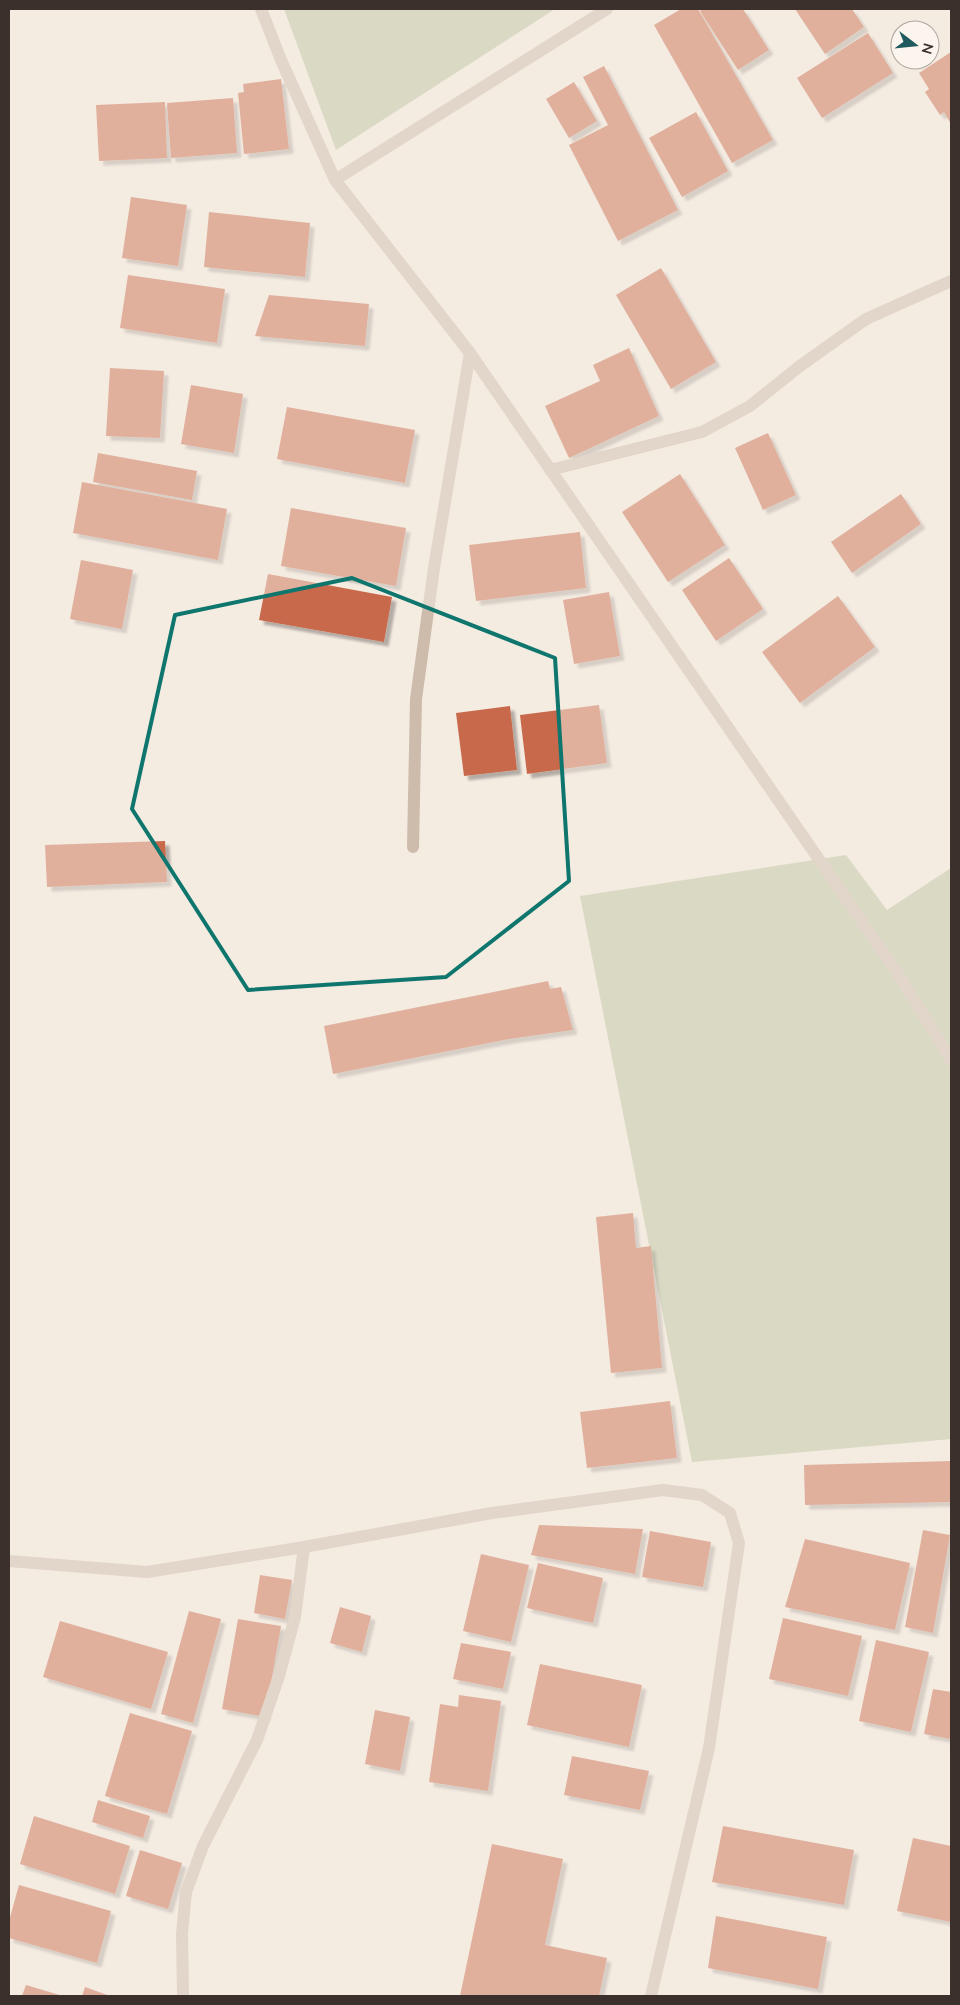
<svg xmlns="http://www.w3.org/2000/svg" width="960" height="2005" viewBox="0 0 960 2005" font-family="'Nunito Sans',sans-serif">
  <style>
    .green { fill: #b8c4a0 }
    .building { fill: #c8694b; filter: url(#shadow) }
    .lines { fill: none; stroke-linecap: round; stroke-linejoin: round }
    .minor { stroke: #cdbbac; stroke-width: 12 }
    .marked { fill: none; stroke: #0f766e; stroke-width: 4; stroke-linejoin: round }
  </style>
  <defs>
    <filter id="shadow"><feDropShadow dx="4.5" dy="4.5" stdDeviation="1" flood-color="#0004"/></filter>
  </defs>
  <rect width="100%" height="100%" fill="#f4ebe1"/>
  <path class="green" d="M284,9h271l-219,141z
    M846,855l41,55 64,-42v571l-259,23 -112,-566z"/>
  <path class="building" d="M681,9h17l75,131 -41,23 -78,-138z
    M703,9h40l26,41 -31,20 -38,-59z
    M795,9h57l12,18 -39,27z
    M868,33l25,40 -71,45 -25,-40z
    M951,52v72l-7,-12 -4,3 -15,-23 4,-3 -10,-16z
    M604,66l74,144 -60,31 -49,-96 39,-20 -25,-48z
    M281,79l8,70 -45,5 -6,-61 6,-1 -1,-8z
    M574,82l23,39 -28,17 -23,-39z
    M233,98l4,55 -66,5 -4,-55z
    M165,102l2,56 -68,3 -3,-56z
    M696,112l32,59 -46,26 -33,-59z
    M131,197l56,8 -9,61 -56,-8z
    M209,212l101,11 -5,54 -101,-10z
    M661,268l55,94 -45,27 -55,-94z
    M128,275l97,14 -8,54 -97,-15z
    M269,295l100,9 -4,42 -110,-10z
    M629,348l30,68 -90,42 -24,-52 55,-25 -7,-16z
    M110,368l54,3 -4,67 -54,-2z
    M191,385l52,9 -9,59 -53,-9z
    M287,407l128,23 -10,53 -128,-24z
    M768,433l28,62 -33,15 -28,-62z
    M98,453l99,18 -5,29 -99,-18z
    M680,474l45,71 -57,37 -46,-70z
    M82,482l145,27 -9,51 -145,-27z
    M901,494l20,30 -69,49 -21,-31z
    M291,508l115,20 -10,58 -115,-20z
    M580,532l6,56 -110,13 -7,-56z
    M729,558l34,51 -47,32 -34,-51z
    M81,560l52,10 -11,59 -52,-10z
    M268,574l124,23 -8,45 -125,-22z
    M609,592l11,64 -46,8 -11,-64z
    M838,596l37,51 -75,56 -38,-51z
    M599,705l8,58 -80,11 -7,-59z
    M510,706l7,64 -53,6 -8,-63z
    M165,841l2,41 -120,5 -2,-42z
    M548,981l2,8 11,-2 12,43 -64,9 -176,35 -9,-48z
    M633,1213l3,35 15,-2 11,122 -51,5 -15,-156z
    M670,1401l7,57 -90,10 -7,-56z
    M951,1461v41l-146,3 -1,-40z
    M539,1525l104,4 -8,45 -104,-19z
    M923,1530l27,5 -17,98 -28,-6z
    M650,1531l61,11 -8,45 -61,-10z
    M805,1539l105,24 -15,67 -110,-23z
    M481,1554l48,11 -18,77 -48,-11z
    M538,1563l65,15 -10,45 -66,-15z
    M260,1575l32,5 -7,39 -31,-6z
    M340,1607l31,9 -9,36 -32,-9z
    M189,1611l32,8 -28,104 -32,-9z
    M783,1618l79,18 -14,60 -79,-17z
    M238,1619l43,7 -16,91 -43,-8z
    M60,1621l108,31 -17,57 -108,-32z
    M876,1640l53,12 -18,80 -52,-11z
    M461,1643l50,9 -8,37 -50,-10z
    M540,1664l102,21 -13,62 -102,-22z
    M933,1689l18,3v47l-27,-5z
    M459,1695l42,6 -13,90 -59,-9 11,-78 18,3z
    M375,1710l35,7 -10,54 -35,-7z
    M130,1713l62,18 -25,83 -62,-18z
    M572,1756l77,15 -9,39 -76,-15z
    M98,1800l52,16 -7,22 -51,-16z
    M34,1816l96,30 -15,48 -95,-30z
    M723,1826l131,24 -10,55 -132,-23z
    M913,1838l38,8v76l-54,-11z
    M492,1844l71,15 -18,86 62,13 -8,38h-139z
    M140,1850l42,13 -14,46 -42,-13z
    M19,1885l92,26 -14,52 -88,-25v-17z
    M716,1916l111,21 -9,52 -110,-21z
    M26,1985l37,11h-41z
    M85,1987l25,9h-28z"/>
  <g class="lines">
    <path class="minor" d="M261,9l20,51 54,120 135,173 430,624 51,83
      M335,180l272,-171
      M550,470l152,-38 48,-26 50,-40 66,-47 85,-38
      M413,847l3,-148 18,-131 36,-215
      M9,1561l138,11 157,-25 188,-34 171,-23 39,5 28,18 9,30 -30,205 -58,248
      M183,1996l-1,-62 4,-42 17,-46 54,-106 22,-64 16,-59 9,-70"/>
  </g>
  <path d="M0 0H960V2005H0ZM352,578l203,80 14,223 -123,96 -198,13 -116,-181 43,-194z" fill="#f4ebe1" fill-opacity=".55" fill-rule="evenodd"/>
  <path class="marked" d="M352,578l203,80 14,223 -123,96 -198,13 -116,-181 43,-194z"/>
  <rect width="960" height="2005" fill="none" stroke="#3b302b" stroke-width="20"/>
  <g transform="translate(915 45) rotate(106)"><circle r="24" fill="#fbf5ee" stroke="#aea6a0"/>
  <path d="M0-4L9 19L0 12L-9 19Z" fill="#1f5a5e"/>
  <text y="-8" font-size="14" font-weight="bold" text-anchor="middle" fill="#3b302b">N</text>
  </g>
</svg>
